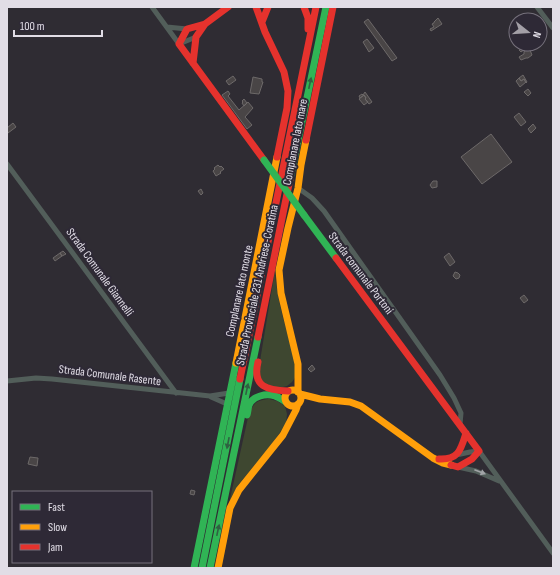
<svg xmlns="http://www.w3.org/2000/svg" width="560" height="575" viewBox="0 0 560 575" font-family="'Sofia Sans Condensed',sans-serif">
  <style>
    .green { fill: #3e4730 }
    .building { fill: #494546; stroke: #6d6969 }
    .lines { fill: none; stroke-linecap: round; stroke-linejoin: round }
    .street { stroke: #525e5a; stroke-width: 5 }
    .fast { stroke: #30b455; stroke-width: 7 }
    .slow { stroke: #ff9f0a; stroke-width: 7 }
    .jam { stroke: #e5322d; stroke-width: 7 }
    .fast-bridge { stroke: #30b455; stroke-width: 7 }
    .oneway { fill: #2f6142 }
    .oneway2 { fill: #a1a4a7 }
    .labels { text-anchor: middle; stroke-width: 4; stroke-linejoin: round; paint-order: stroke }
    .street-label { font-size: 12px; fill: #e1dde6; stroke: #2e2936 }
  </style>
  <rect width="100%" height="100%" fill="#2f2c33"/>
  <path class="green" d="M275,270c1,30 13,64 21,94v12l-4,6 -5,4 -8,2 -16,-5 -4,-8v-8z
    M269,399l8,2 8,5 2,8 -1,10 -15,21 -32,39 -7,12 -4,12 21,-95c5,-10 8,-13 20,-14z"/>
  <path class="building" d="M438,18l4,6 -11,7 -1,-2 4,-2 -2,-3 2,-1v-1z
    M368,19l29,39 -5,3 -28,-39z
    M367,39l7,9 -5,4 -6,-10z
    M527,44l1,3 -7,5 -2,-2z
    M525,50h5l2,5 -4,3h-2l-5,2 -2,-3 5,-3v-2z
    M523,75l4,7 -1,1 -2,-4 -3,2 -2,-3z
    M233,76l3,4 -7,5 -3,-4z
    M253,77l9,2v3h1l-4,12 -9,-1z
    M519,78l2,3 3,-2 2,3 -6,5 -4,-6z
    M528,89l3,4 -3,3 -4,-4z
    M228,91l2,3 -2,2 11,14 9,-8 5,6 -8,9 7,8 -5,4 -25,-34z
    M365,92l7,10 -3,2 -4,-5 1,-1 -2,-3 -4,3 -1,-2 3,-2 1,1z
    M364,95l2,3 -1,1 3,3 -4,3 -5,-6z
    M244,99l3,4 -3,3 -2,-3 1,-1 -1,-1z
    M519,113l7,9 -5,4 -7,-9z
    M13,123l3,4 -8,6 -1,-5z
    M533,124l3,4 -5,5 -3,-4z
    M491,134l21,28 -30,22 -21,-27z
    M218,165l2,2 1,-1 3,3 -4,3 1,1 -5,3 -3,-5 2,-2 -1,-1z
    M433,181h4v6l-5,1 -2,-3z
    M201,189l2,4 -2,2 -3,-4z
    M63,251l3,3 -4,2 -2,-3z
    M60,253l2,3 -7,5 -2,-3z
    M449,253l6,9 -5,4 -6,-9z
    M455,272l3,1 2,2 -1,3 -3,1 -3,-3z
    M524,295l4,5 -4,3 -4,-5z
    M312,365l3,4 -4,3 -3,-3z
    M30,457l8,1 -1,8 -9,-2z
    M191,490l4,1 -1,4 -4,-1z"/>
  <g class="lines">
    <path class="street" d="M152,7l27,37 17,-7
      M537,7l16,21
      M167,27l20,2
      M7,164l169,229
      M298,188l14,10 12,13 116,164 14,23 7,15 -1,11
      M7,381l29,-3 16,1 158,17 19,-3
      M211,397l16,7
      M456,455l14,-3 9,-1 74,102
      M458,467l18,4 23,10"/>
    <path class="fast" d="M290,179l36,-172
      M304,215l32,43
      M247,415c1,-3 1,-7 2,-10 4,-9 17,-12 26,-9 4,1 7,4 11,6
      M194,568l42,-205
      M202,568l38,-189
      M210,568l48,-231"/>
    <path class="slow" d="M236,363l41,-206
      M285 398a8 8 0 1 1 16 0a8 8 0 1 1-16 0Z
      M298,392v-28l-17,-71 -2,-23 9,-42 10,-40 3,-23 5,-25
      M300,394l20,5 30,3 11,4 72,52 10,5 8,2
      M218,568l12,-60 9,-18 44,-55 13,-25 2,-6"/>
    <path class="jam" d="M256,7l9,25 19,40 4,19 -1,17 -10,49
      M304,7l4,11v11
      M262,22l6,-15
      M205,24l-18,5 -8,15 85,116
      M193,63l3,-26 9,-13 23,-17
      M306,140l27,-133
      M336,258l143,193 -7,8 -14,8 -7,-2
      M258,337l32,-158
      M258,362c-6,25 9,28 30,29
      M240,379l76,-372
      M439,459c20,1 22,-10 27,-26"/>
    <path class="fast-bridge" d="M264,160l40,55"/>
  </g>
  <defs><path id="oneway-solid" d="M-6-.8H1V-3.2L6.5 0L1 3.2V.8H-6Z"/></defs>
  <g class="oneway">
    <use href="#oneway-solid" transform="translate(310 83) rotate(-78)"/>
    <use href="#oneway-solid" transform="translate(247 389) rotate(-78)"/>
    <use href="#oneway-solid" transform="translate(228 443) rotate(101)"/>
    <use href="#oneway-solid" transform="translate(218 530) rotate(-78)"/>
  </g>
  <use class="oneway2" href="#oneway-solid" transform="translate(480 472) rotate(21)"/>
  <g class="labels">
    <g class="street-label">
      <text transform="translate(295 142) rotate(-79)" y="4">Complanare lato mare</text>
      <text transform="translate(100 272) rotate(54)" y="4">Strada Comunale Giannelli</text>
      <text transform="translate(361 273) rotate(53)" y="4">Strada comunale Portoni</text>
      <text transform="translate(257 285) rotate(-78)" y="4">Strada Provinciale 231 Andriese-Coratina</text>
      <text transform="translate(239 291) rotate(-78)" y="4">Complanare lato monte</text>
      <text transform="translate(110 375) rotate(7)" y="4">Strada Comunale Rasente</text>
    </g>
  </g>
  <rect width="560" height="575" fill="none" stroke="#e1dde6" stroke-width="16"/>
  <rect x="12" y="491" width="140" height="72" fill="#2e2936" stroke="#76717c"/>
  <rect x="20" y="504" width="20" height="6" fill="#30b455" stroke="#76717c"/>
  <text x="48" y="511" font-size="12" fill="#e1dde6">Fast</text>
  <rect x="20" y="524" width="20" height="6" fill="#ff9f0a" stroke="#76717c"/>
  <text x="48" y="531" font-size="12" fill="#e1dde6">Slow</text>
  <rect x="20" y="544" width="20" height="6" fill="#e5322d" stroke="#76717c"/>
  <text x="48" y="551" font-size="12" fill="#e1dde6">Jam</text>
  <g transform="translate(528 32) rotate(107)"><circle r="19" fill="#2e2936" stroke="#76717c"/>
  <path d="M0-3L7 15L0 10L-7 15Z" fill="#a39fa7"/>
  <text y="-6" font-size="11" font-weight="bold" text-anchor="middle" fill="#e1dde6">N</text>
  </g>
  <path d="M14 30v6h88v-6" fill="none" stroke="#e1dde6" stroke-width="2"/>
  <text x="20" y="30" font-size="12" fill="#e1dde6" stroke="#2e2936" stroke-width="3" paint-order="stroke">100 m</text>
</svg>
